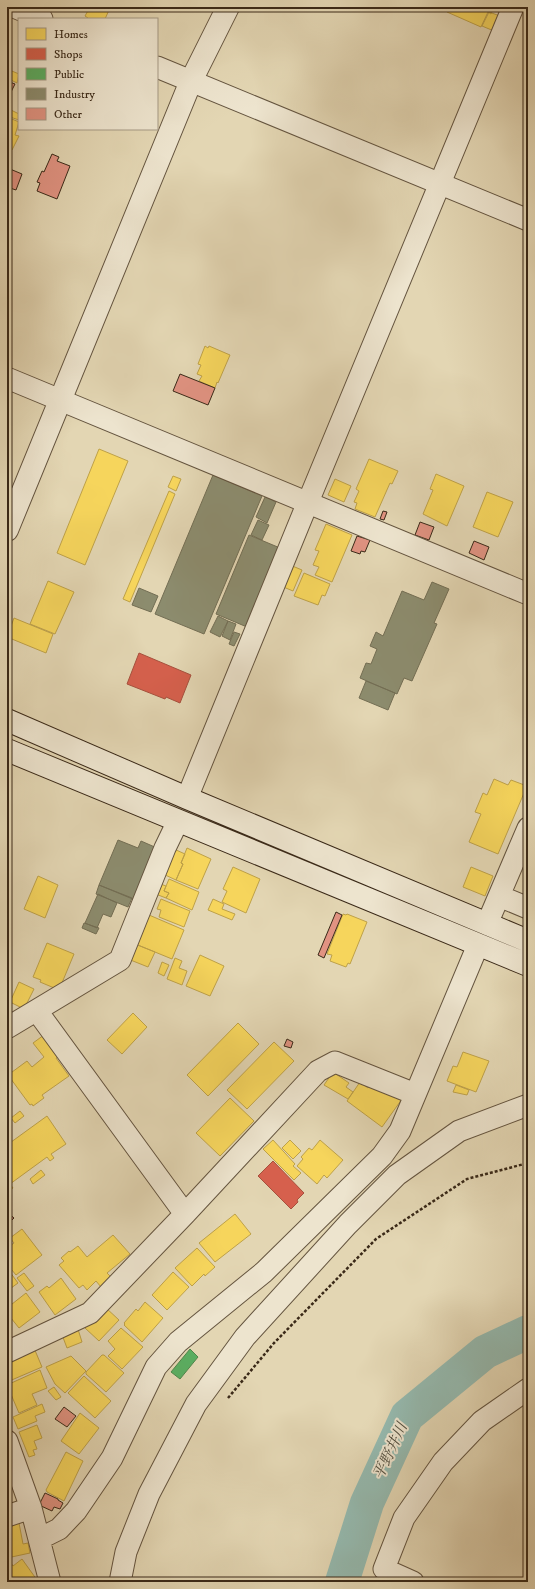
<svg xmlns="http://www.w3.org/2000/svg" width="535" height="1589" viewBox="0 0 535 1589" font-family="'IM FELL DW Pica','Noto Serif JP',serif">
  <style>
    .homes { fill: #f6d55c; stroke: #bea148 }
    .shops { fill: #d6604d; stroke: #a7503d }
    .public { fill: #5aae61; stroke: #50864b }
    .industry { fill: #8c8c6e; stroke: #736e54 }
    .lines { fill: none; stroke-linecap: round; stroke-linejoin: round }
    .river { stroke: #95b9ae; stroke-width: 34 }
    .building { fill: #e19382; stroke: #3a2918 }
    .minor-casing { stroke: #64543f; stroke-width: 23 }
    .tertiary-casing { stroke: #64543f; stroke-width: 24 }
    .secondary-casing { stroke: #3a2918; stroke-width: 24 }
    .path { stroke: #3a2918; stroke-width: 2.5; stroke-dasharray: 3 2; stroke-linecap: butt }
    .minor { stroke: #ede4ce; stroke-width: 21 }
    .tertiary { stroke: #ede4ce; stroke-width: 22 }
    .secondary { stroke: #ede4ce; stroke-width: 22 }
    .labels { text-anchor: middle; stroke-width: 4; stroke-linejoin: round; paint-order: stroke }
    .water-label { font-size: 15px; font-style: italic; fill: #514d3e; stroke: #ede4ce }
  </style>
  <rect width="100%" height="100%" fill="#e3d6b3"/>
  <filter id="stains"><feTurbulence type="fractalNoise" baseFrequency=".005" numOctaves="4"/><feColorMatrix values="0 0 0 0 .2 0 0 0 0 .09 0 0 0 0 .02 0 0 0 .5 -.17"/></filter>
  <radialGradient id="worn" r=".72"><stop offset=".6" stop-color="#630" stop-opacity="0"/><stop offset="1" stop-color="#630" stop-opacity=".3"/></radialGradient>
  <path class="homes" d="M90,7l2,1 1,-1h9l7,3 -4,9h-18l1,-1 -3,-2z
    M449,7h45l-3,7 -3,-2 -7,15 -34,-15z
    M489,12l11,4 -6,15 -12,-5z
    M7,69l12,5 -2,9 -10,-5z
    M9,109l10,5v6l-12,-4z
    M7,117l12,5 -4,13 4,1 -7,14 -3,-2 -2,5z
    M205,346l3,2 1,-2 21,9 -12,28 -1,-1 -2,6 -16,-7 3,-5 -5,-2 4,-9 -3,-1z
    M99,449l29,12 -43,104 -28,-12z
    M369,459l29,12 -6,13 -2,-1 -15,34 -20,-8 2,-6 -3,-1 5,-11 -3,-2z
    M436,474l28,12 -17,40 -24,-12 10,-24 -3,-1z
    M173,476l8,3 -5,12 -8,-4z
    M335,479l16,7 -7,16 -16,-7z
    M169,491l6,3 -45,108 -7,-3z
    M487,492l26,10 -15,35 -25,-10z
    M326,524l26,11 -20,47 -17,-7 4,-8 -6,-2 6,-14 -4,-1z
    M290,565l12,5 -9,21 -12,-5z
    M304,573l26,11 -5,12 -3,-1 -4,10 -24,-9z
    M48,581l26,11 -19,42 -25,-10z
    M14,618l39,16 -7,19 -39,-16z
    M494,779l14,6 3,-5 16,6 -29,68 -29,-12 12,-28 -6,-2 8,-19 4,2z
    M187,848l24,11 -13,30 -22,-9 7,-16 -2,-1z
    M174,849l11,5 -4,9 2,1 -7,16 -13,-6z
    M233,867l27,12 -14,34 -24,-11 5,-11 -4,-2z
    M471,867l22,9 -8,20 -22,-9z
    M38,876l20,9 -13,33 -21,-9z
    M169,879l30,13 -7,18 -26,-12 3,-5 -5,-2z
    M158,883l8,3 -2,5 5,2 -3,5 -13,-5z
    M161,899l29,12 -6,16 -25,-10 2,-7 -4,-1z
    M213,899l11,5 -2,5 13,5 -3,6 -24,-10z
    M343,914l3,1 1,-1 20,8 -17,42 -2,-1 -2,4 -16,-6 2,-6 -5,-1z
    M149,915l35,15 -12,29 -39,-16z
    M47,943l27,11 -15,36 -19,-8 1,-2 -8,-3z
    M135,944l20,8 -7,15 -20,-8z
    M200,955l24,11 -14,30 -24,-10z
    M175,958l7,3 -3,7 8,3 -5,14 -15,-6z
    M162,962l7,3 -5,11 -6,-3z
    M19,982l15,7 -10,20 -14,-7z
    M133,1013l14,14 -25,27 -15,-14z
    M238,1023l21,21 -51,52 -21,-21z
    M44,1035l15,21 -3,2 13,18 -27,19 2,3 -11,8 -1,-2 -2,1 -22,-30 19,-14 5,6 12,-10 -11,-14z
    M274,1042l20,19 -47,48 -20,-19z
    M463,1052l26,9 -13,31 -29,-11 6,-15 4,1z
    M333,1072l16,11 -3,4 7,5 -5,7 -24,-14z
    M360,1082l8,6 2,-3 9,6 2,-3 21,11 -20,28 -35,-26z
    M456,1085l13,5 -2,5 -14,-3z
    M230,1098l24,23 -34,35 -24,-23z
    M20,1111l4,5 -9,7 -4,-5z
    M47,1116l19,28 -15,10 3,4 -4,3 -3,-4 -37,27 3,4 -5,3 -1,-2v-44z
    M273,1140l22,24 -2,2 8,7 -7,7 -31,-31z
    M290,1140l11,11 -8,8 -11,-11z
    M320,1140l23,20 -16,18 -3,-3 -7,9 -20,-18 6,-7 -2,-2 8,-9 3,2z
    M41,1170l4,5 -12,9 -3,-5z
    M235,1214l16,20 -36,28 -16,-19z
    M22,1229l20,26 -26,20 -9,-11v-16l7,-5 -4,-5z
    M113,1235l17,19 -23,19 5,5 -11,9 -5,-6 -9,9 -4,-5 -4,3 -20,-23 5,-4 -3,-3 8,-7 1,1 8,-6 9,11z
    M197,1248l18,19 -10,9 -1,-2 -12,12 -17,-18z
    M7,1268l11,15 -11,8z
    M173,1272l16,15 -22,23 -15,-15z
    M24,1273l10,13 -7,5 -10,-13z
    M61,1278l15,21 -21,16 -16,-23 8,-6 2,2z
    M26,1293l14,19 -21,16 -12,-15v-5z
    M145,1302l18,16 -21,24 -18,-17 1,-1 -1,-1 12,-14 2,2z
    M105,1307l14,13 -20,21 -14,-13z
    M77,1326l5,16 -15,6 -6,-16z
    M121,1328l22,19 -21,22 -14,-13 7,-7 -7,-8z
    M34,1348l8,19 -35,15v-23z
    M102,1355h2l20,18 -18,19 -20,-18v-2z
    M71,1356l15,15 -21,22 -10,-9 -9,-17z
    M40,1370l7,18 -15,6 5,11 -18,8 -12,-28z
    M84,1376l27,25 -16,17 -27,-25z
    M54,1387l7,10 -5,3 -8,-9z
    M42,1404l3,8 -10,4 2,5 -19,8 -5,-12z
    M80,1413l19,15 -20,26 -18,-13z
    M37,1425l5,13 -8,3 3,8 -4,1 2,5 -6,2 -10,-25z
    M66,1452l17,9 -19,40 -17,-9 -1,-2z
    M19,1523l4,21 5,-1 2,10 -23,5v-31z
    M22,1559l15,21 -2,2h-28v-16l4,-3 2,3z"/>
  <path class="shops" d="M139,653l52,22 -11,28 -14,-6 -1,2 -38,-15z
    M273,1161l31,32 -7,7 1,2 -7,7 -33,-33z"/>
  <path class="public" d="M190,1349l8,8 -18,22 -9,-7z"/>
  <path class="industry" d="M213,475l49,21 -58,138 -49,-20z
    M265,497l11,5 -9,21 -11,-6z
    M258,520l11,5 -7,15 -11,-5z
    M249,535l31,13 -33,79 -31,-13z
    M432,582l17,7 -15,34 3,1 -25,57 -8,-3 -7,16 -37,-16 6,-15 5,1 6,-15 -7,-3 6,-14 7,4 19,-45 22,9z
    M139,588l19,8 -7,16 -19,-7z
    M218,616l10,5 -8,16 -10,-5z
    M228,621l8,3 -6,16 -8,-4z
    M234,632l6,2 -6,12 -5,-2z
    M366,681l29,12 -7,17 -29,-12z
    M118,840l20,8 3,-7 16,7 -22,52 -36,-15z
    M99,885l33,13 -4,9 -32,-13z
    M98,894l19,9 -6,14 -8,-3 -6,14 -12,-5z
    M84,923l15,5 -3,6 -14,-6z"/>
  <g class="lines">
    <path class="river" d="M342,1582l25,-79 40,-87 78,-64 43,-20"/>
  </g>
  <path class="building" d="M7,81l8,3 -6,12 -2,-1z
    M52,154l7,3 -2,4 13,5 -13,33 -20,-8 3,-8 -3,-1 5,-11 2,1z
    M10,169l12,5 -6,16 -9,-3v-12z
    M180,374l35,14 -7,17 -35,-14z
    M383,511l4,1 -3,8 -4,-1z
    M420,522l14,5 -5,13 -14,-5z
    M357,536l13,4 -5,12 -4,-1 -1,3 -9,-3z
    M474,541l15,6 -5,13 -15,-7z
    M336,912l6,3 -18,43 -6,-3z
    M287,1039l6,3 -2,6 -7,-2z
    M7,1212l7,6 -7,7z
    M64,1407l12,9 -9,11 -12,-8z
    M45,1493l13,6v1l5,3 -3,6 -6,-2 -2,4 -13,-6z"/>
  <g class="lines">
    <defs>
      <path id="minor" d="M14,7l28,12
        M157,67l371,153
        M7,378l521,216
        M187,798l121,-296 205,-495
        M499,896l29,12
        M487,924l41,-96
        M37,1011l148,203
        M7,1028l113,-68 45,-112 13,-27
        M7,1352l83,-39 95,-99 133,-143 17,-9 80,32
        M7,1441l24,67 19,74
        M7,1516l24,-8
        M39,1539l20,-10 17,-18 36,-53 44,-91 22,-25 86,-70 118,-116 18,-25 78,-186
        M120,1582l6,-30 23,-58 47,-90 49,-67 103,-113 49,-49 62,-44 69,-26
        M413,1582l-29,-13 20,-51 39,-56 39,-41 46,-32"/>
      <path id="tertiary" d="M7,530l184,-449 37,-74"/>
      <path id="secondary" d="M7,720l180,78 341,143
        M7,750l521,215"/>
    </defs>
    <use href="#minor" class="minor-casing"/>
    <use href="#tertiary" class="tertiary-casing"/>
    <use href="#secondary" class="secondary-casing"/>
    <path class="path" d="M228,1398l46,-55 102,-104 91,-60 61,-16"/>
    <use href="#minor" class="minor"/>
    <use href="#tertiary" class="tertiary"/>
    <use href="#secondary" class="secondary"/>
  </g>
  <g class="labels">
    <g class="water-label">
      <text transform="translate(390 1451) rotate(-65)" y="5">平野井川</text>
    </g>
  </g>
  <rect width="535" height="1589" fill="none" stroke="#e3d6b3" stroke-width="24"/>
  <rect x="8" y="8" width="519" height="1573" fill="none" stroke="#3a2918" stroke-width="2"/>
  <rect x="12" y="12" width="511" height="1565" fill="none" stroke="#3a2918"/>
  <rect x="18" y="18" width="140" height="112" fill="#ede4ce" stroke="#a59985"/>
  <rect x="26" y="28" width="20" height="12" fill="#f6d55c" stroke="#a59985"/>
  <text x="54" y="38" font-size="12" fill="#3a2918">Homes</text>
  <rect x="26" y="48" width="20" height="12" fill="#d6604d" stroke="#a59985"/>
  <text x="54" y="58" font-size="12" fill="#3a2918">Shops</text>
  <rect x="26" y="68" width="20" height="12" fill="#5aae61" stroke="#a59985"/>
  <text x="54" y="78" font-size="12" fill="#3a2918">Public</text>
  <rect x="26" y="88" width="20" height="12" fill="#8c8c6e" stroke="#a59985"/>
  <text x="54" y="98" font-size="12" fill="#3a2918">Industry</text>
  <rect x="26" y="108" width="20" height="12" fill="#e19382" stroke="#a59985"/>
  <text x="54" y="118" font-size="12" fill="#3a2918">Other</text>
  <rect width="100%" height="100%" filter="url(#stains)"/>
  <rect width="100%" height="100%" fill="url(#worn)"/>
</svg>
